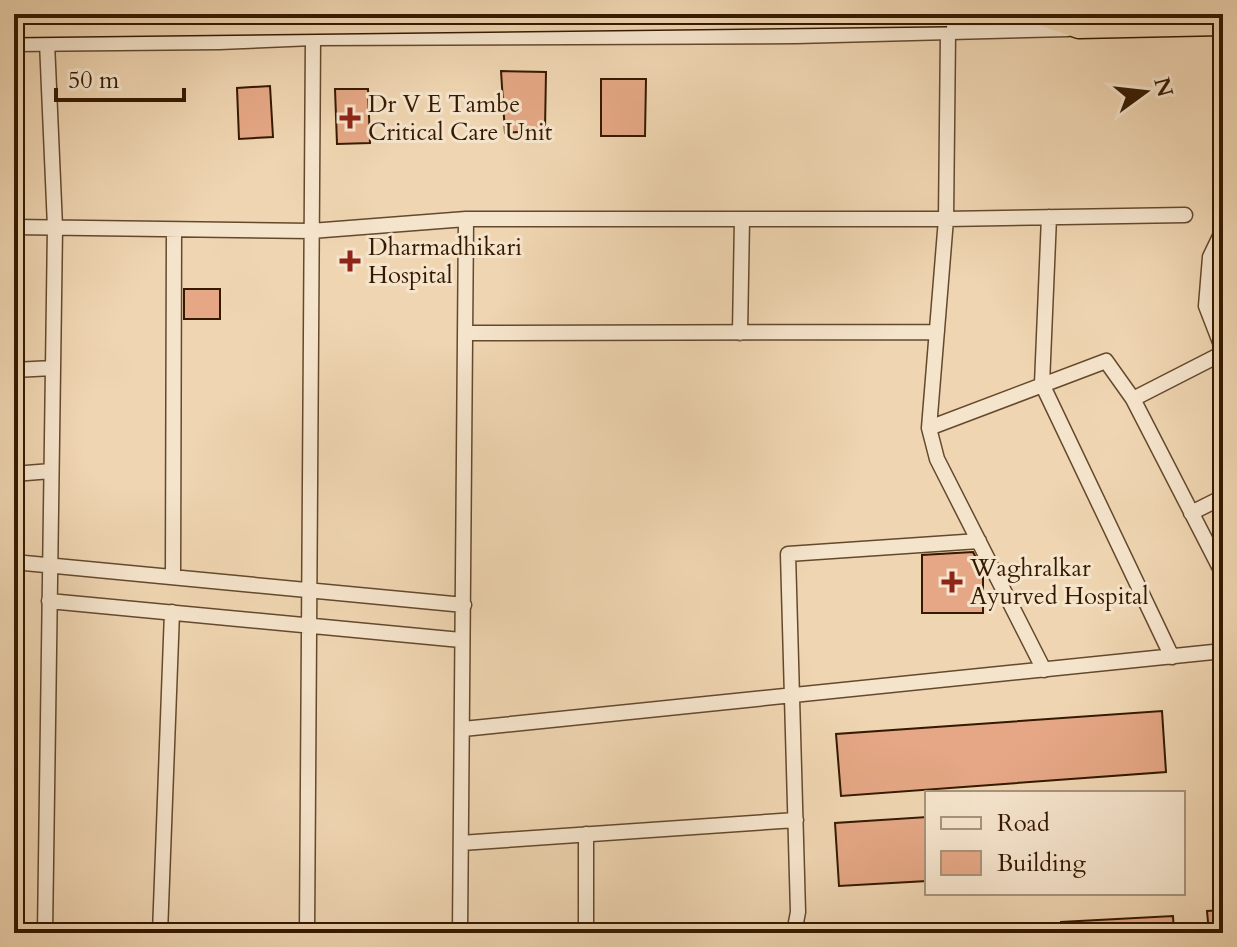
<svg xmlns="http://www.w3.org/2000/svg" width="1237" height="947" viewBox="0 0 1237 947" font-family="Cardo,serif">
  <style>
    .building { fill: #e5a785; stroke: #351a00; stroke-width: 2 }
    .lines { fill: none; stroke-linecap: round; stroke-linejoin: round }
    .minor-casing { stroke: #64492c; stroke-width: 17 }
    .tertiary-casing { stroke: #64492c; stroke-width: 19 }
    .trunk-casing { stroke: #351a00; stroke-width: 25 }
    .minor { stroke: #f5e4cc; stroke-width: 14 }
    .tertiary { stroke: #f5e4cc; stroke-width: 16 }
    .trunk { stroke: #efd5b1; stroke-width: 22 }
    .trunk-bridge-casing { stroke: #351a00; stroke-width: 25; stroke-linecap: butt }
    .trunk-bridge { stroke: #efd5b1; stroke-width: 22 }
    .poi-dot { fill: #8f2418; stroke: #f5e4cc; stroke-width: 3 }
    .labels { text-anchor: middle; stroke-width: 6; stroke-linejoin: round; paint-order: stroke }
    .poi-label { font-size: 24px; fill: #351a00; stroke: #f5e4cc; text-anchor: start }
  </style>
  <rect width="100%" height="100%" fill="#efd5b1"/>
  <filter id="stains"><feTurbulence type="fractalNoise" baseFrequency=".0025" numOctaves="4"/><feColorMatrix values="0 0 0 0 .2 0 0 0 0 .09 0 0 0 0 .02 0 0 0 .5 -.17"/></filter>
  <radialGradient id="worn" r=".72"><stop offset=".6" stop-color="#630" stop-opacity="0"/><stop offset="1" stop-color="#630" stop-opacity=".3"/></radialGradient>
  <path class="building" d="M501,71l45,1 -1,58 -40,3z
    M601,79h45l-1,57h-44z
    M270,86l3,51 -34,2 -2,-51z
    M335,89h33l2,54 -33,1z
    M184,289h36v30h-36z
    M973,552l10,19v42h-61v-58z
    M1162,711l4,61 -325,24 -5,-62z
    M927,817v64l-88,5 -4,-63z
    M1223,910v23h-14l-2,-22z
    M1173,916l1,17h-112l-1,-11z"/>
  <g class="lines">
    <defs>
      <path id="minor" d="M948,32l-2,187 -17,209 8,31 107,211
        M1049,217l-7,167 130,273
        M14,227l297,4 155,-12h480l239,-4
        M1223,230l-13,27 -4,49 17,44
        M465,333l472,-1
        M740,333l2,-114
        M14,370l39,-2
        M1133,399l90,-46
        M929,428l177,-67 27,38 90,175
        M14,474l37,-3
        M1191,513l32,-16
        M14,562l450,43
        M173,576l1,-346
        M49,601l412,39
        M463,729l760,-78
        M461,843l335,-23
        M45,933l10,-706 -8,-185
        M160,933l12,-321
        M307,933l6,-896
        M460,933l6,-714
        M586,933v-99
        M794,933l4,-21 -10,-358 191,-13"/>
      <path id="tertiary" d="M14,43l205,-2 94,-4 483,-2 272,-7"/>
      <path id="trunk" d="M947,15l94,-1 38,13 144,-3"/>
    </defs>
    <use href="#minor" class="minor-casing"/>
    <use href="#tertiary" class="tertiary-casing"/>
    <use href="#trunk" class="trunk-casing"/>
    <use href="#minor" class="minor"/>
    <use href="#tertiary" class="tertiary"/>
    <use href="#trunk" class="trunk"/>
    <defs>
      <path id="trunk-bridge" d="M14,26l933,-11"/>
    </defs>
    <use href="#trunk-bridge" class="trunk-bridge-casing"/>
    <use href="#trunk-bridge" class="trunk-bridge"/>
  </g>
  <g class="poi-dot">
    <path d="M346 106h8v8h8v8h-8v8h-8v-8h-8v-8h8z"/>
    <path d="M346 249h8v8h8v8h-8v8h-8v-8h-8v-8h8z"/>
    <path d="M948 570h8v8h8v8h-8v8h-8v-8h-8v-8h8z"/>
  </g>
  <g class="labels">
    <g class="poi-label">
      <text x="368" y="112">Dr V E Tambe<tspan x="368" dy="28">Critical Care Unit</tspan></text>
      <text x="368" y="255">Dharmadhikari<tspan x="368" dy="28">Hospital</tspan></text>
      <text x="970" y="576">Waghralkar<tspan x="970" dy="28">Ayurved Hospital</tspan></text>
    </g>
  </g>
  <rect width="1237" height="947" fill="none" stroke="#efd5b1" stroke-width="48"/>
  <rect x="16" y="16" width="1205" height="915" fill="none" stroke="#351a00" stroke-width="4"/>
  <rect x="24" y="24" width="1189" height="899" fill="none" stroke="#351a00" stroke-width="2"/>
  <rect x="925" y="791" width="260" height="104" fill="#f5e4cc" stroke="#a8937a" stroke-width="2"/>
  <rect x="941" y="817" width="40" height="12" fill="#f5e4cc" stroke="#a8937a" stroke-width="2"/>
  <text x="997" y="831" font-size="24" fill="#351a00">Road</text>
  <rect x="941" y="851" width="40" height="24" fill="#e5a785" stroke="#a8937a" stroke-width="2"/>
  <text x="997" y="871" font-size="24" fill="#351a00">Building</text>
  <g transform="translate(1145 92) rotate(75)" stroke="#f5e4cc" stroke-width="6" paint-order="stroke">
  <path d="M0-6L14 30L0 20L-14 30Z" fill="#351a00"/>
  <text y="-12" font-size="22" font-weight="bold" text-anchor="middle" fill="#351a00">N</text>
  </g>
  <path d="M56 88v12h128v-12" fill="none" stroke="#351a00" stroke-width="4"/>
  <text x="68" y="88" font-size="24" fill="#351a00" stroke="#f5e4cc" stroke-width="6" paint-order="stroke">50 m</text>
  <rect width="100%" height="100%" filter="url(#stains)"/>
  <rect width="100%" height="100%" fill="url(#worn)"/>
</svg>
